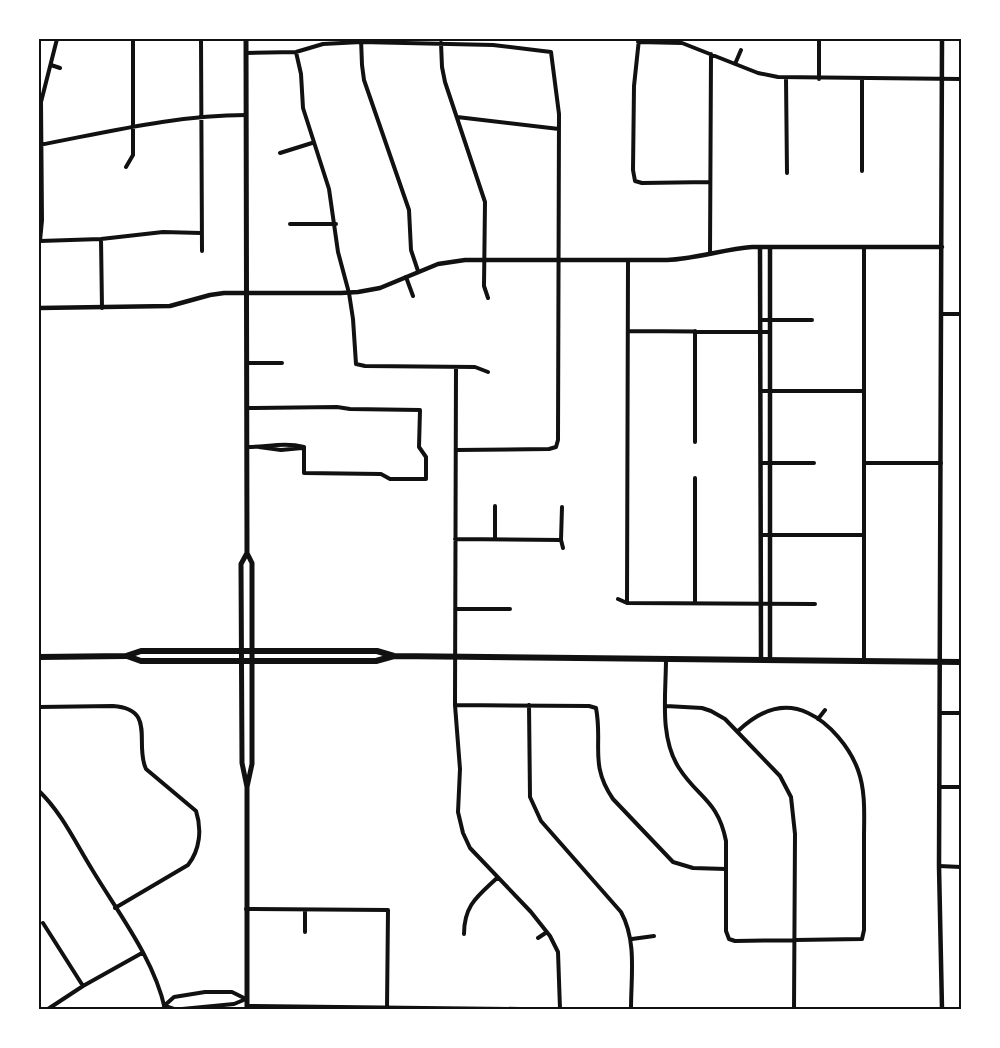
<svg xmlns="http://www.w3.org/2000/svg" width="1000" height="1048" viewBox="0 0 1000 1048" font-family="'Archivo Narrow',sans-serif">
  <style>
    .lines { fill: none; stroke-linecap: round; stroke-linejoin: round }
    .minor { stroke: #111; stroke-width: 4 }
    .tertiary { stroke: #111; stroke-width: 4.5 }
    .secondary { stroke: #111; stroke-width: 5 }
    .primary { stroke: #111; stroke-width: 6 }
    .neatline { fill: none; stroke: #111; stroke-width: 2 }
  </style>
  <rect width="100%" height="100%" fill="#fff"/>
  <g class="lines">
    <path class="minor" d="M57,39l-16,63 1,118 -2,21 61,-2 62,-7 38,1
      M201,39l1,212
      M361,39l1,26 2,15 45,130 2,40 7,21
      M639,39l-5,47 -1,84 2,11 7,2 68,-1
      M638,42l44,1 76,30 20,4 183,2
      M441,43l1,24 3,15 40,120 -1,84 4,12
      M296,52l5,22 2,34 26,81 9,63 11,41 4,26 3,45 9,2 110,1 13,5
      M246,53l50,-1 27,-8 38,-2 132,3 58,7 8,62 -1,326 -2,7 -7,2 -93,1
      M735,64l6,-14
      M51,65l9,3
      M786,78l1,95
      M862,78v93
      M819,79v-40
      M457,117l102,12
      M39,145c69,-13 137,-30 207,-30
      M280,153l32,-10
      M126,167l7,-12v-116
      M290,224h46
      M101,239l1,69
      M710,254l1,-200
      M406,277l7,19
      M942,314h19
      M761,320h51
      M628,331l142,1
      M695,331v111
      M247,363h35
      M456,367l-1,338 5,64 -2,43 5,21 7,15 61,64 19,24 8,16 2,57
      M761,391h103
      M247,408l90,-1 13,2 70,1 -1,37 7,10v22h-36l-9,-5 -77,-1v-26
      M247,447c19,0 38,-5 57,0
      M259,447l22,3 21,-2
      M761,463h53
      M864,463h77
      M495,506v33
      M562,507l-1,33 2,8
      M761,535h103
      M455,539l106,1
      M618,599l9,4 188,1
      M627,603l1,-342
      M695,603v-125
      M455,609h55
      M666,659c0,35 -7,78 13,109 19,30 39,32 47,73v90l3,8 6,2 127,-2 2,-9c0,-30 0,-61 0,-91 0,-23 2,-47 -6,-69 -8,-22 -28,-47 -50,-57 -27,-13 -51,0 -70,18
      M864,660v-413
      M455,705l134,1 7,2c7,36 -7,56 17,91l60,63 20,6 33,1
      M529,705l1,92 11,24 80,91c16,29 10,64 10,97
      M666,706l36,2 9,3 14,8 55,57 11,21 4,37 -1,175
      M39,707l74,-1c44,3 21,38 33,63l50,42c6,18 4,39 -8,54l-73,43
      M940,713h21
      M818,719l7,-9
      M940,787h21
      M39,791c23,22 37,53 54,80 26,43 61,88 72,138
      M939,866l22,1
      M246,909l142,1 -1,98
      M43,923l40,63
      M305,932v-22
      M464,934c0,-29 14,-38 33,-56
      M538,938l9,-6
      M632,939l22,-3
      M164,1006l10,-9 31,-5h27l14,7
      M165,1006l9,3
      M247,1006l273,3
      M48,1009l35,-23 59,-33
      M182,1009l52,-5 12,-5"/>
    <path class="tertiary" d="M942,39l-3,827 3,143
      M760,247l1,412
      M39,308l131,-2 40,-11 14,-2h117l17,-1 22,-4 58,-24 27,-4h202c29,-1 57,-11 85,-13h190
      M770,659v-412"/>
    <path class="secondary" d="M246,39l1,514 -6,11 1,199 5,24
      M247,553l5,10v201l-5,23v222"/>
    <path class="primary" d="M127,656l14,5h235l18,-5
      M39,657l87,-1 15,-5h236l17,5 567,6"/>
  </g>
  <rect width="1000" height="1048" fill="none" stroke="#ffffff" stroke-width="81"/>
  <rect x="40" y="40" width="920" height="968" class="neatline"/>
</svg>
